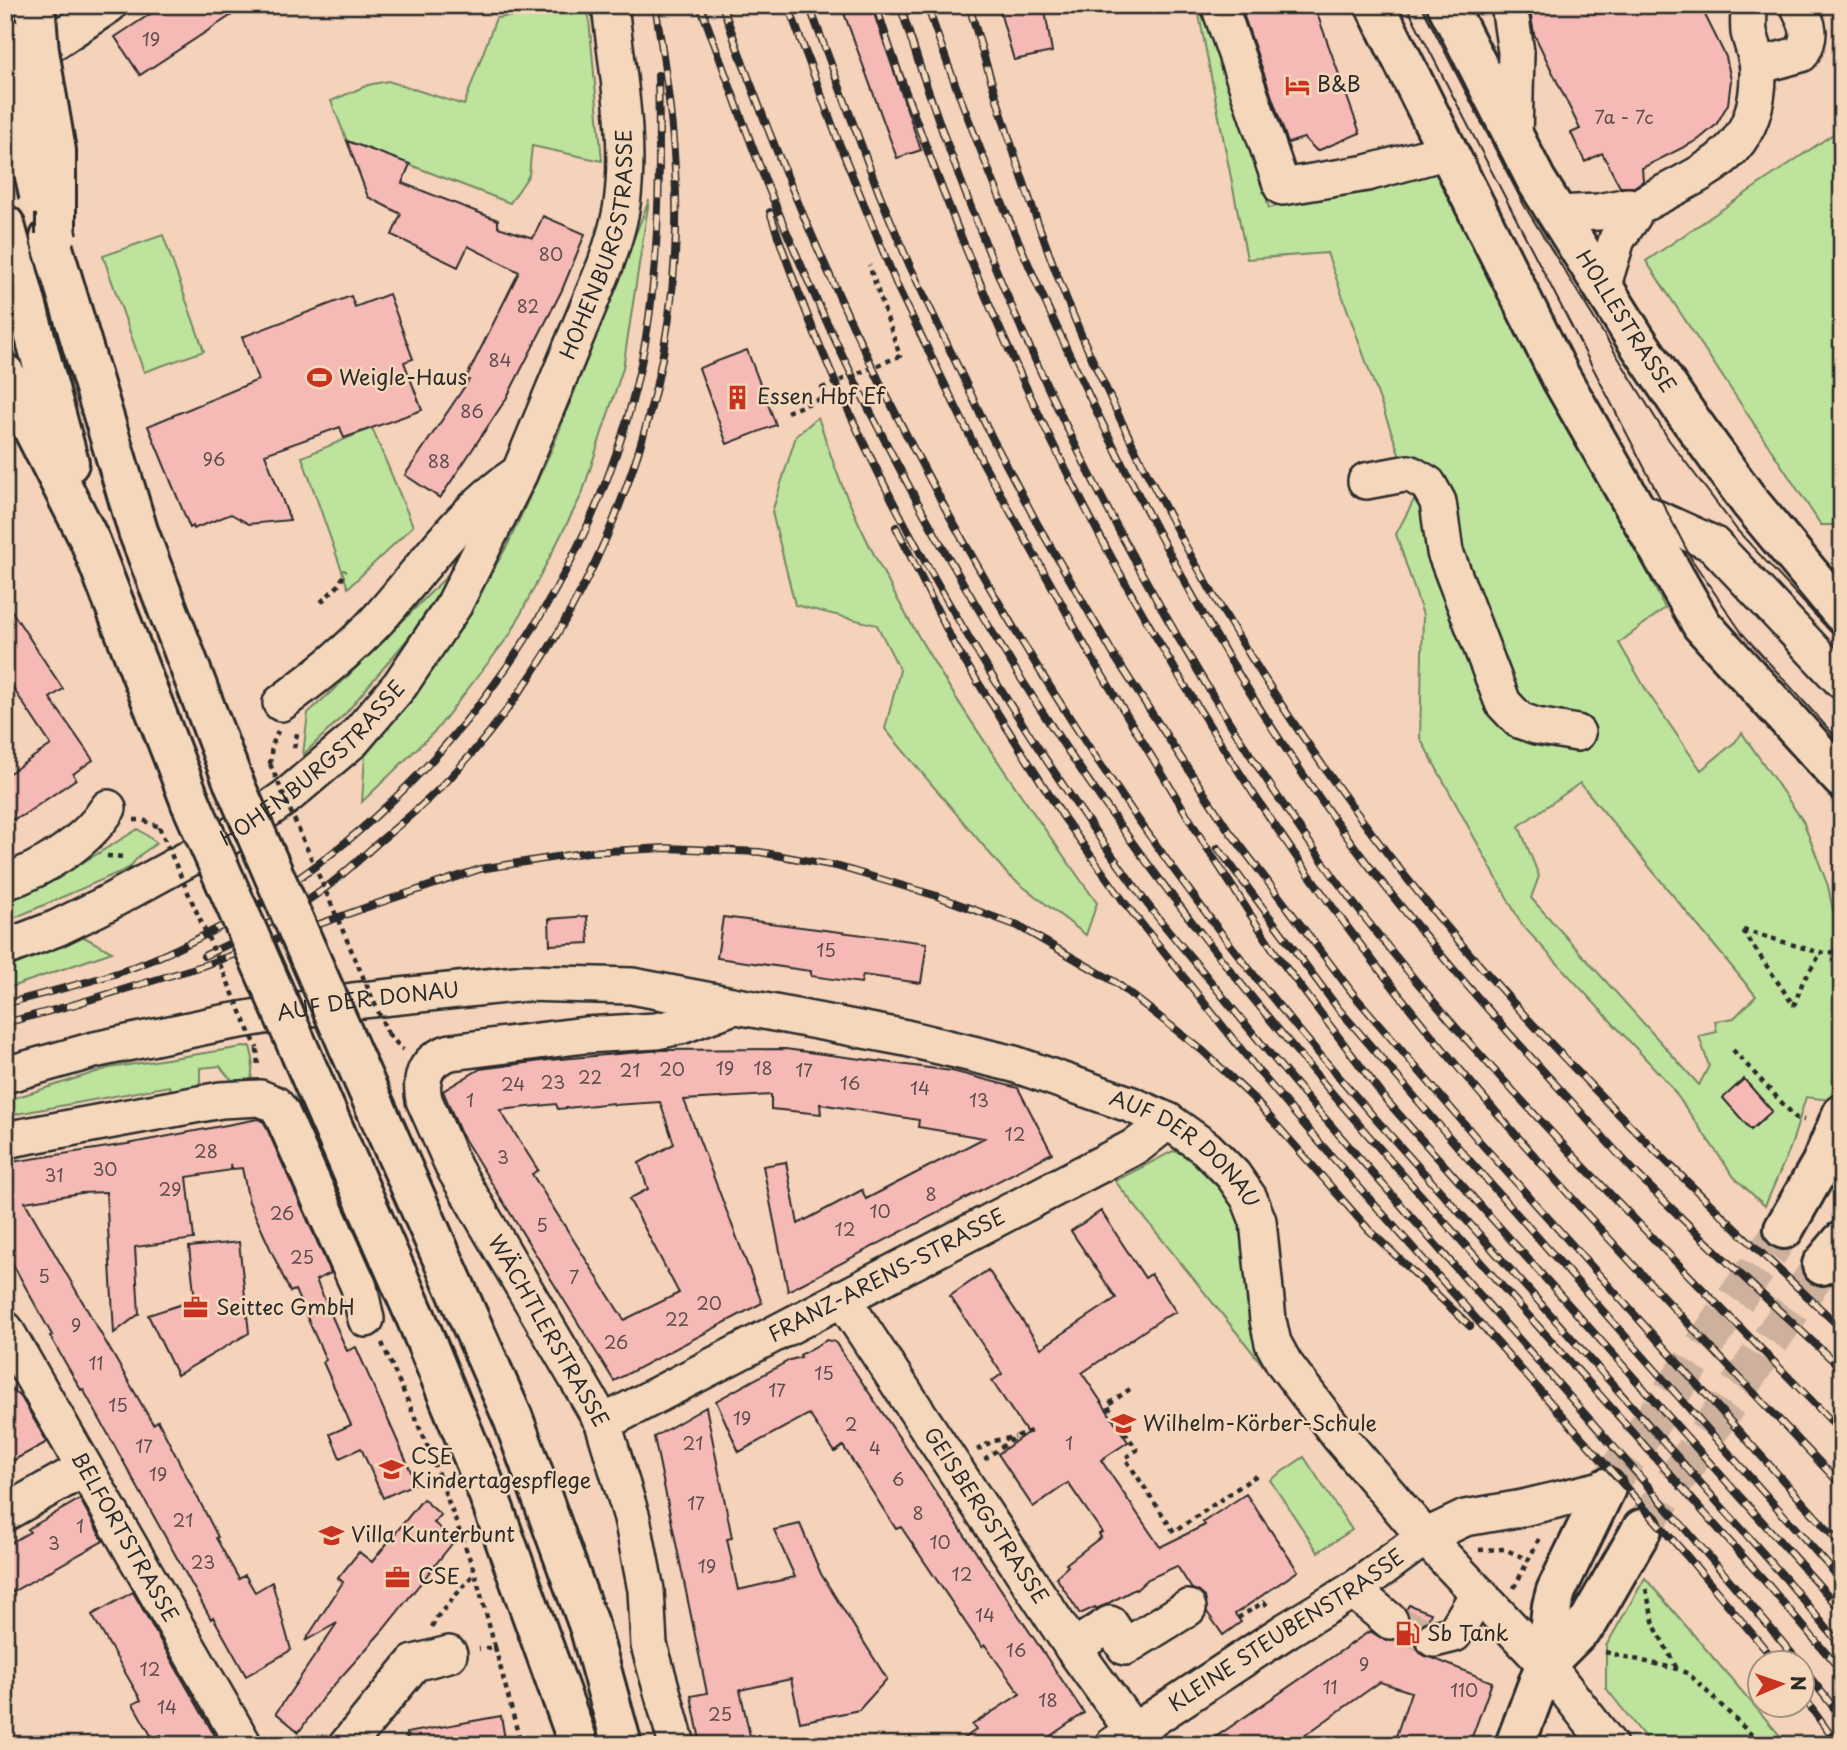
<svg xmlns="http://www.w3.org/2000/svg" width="1847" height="1750" viewBox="0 0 1847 1750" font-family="'Playpen Sans',sans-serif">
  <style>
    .green { fill: #bde39d; stroke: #748764; stroke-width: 2; fill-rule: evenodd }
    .building { fill: #f6bab6; stroke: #2b2b2b; stroke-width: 2; fill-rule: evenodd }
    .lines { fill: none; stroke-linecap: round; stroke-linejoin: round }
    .minor-tunnel { stroke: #cdb19d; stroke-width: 35; stroke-dasharray: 35 18; stroke-linecap: butt }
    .major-tunnel { stroke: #cdb19d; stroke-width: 38; stroke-dasharray: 38 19; stroke-linecap: butt }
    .minor-casing { stroke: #2b2b2b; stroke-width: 40 }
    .major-casing { stroke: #2b2b2b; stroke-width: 44 }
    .highway-casing { stroke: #2b2b2b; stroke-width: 44 }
    .path { stroke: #2b2b2b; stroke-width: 4.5; stroke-dasharray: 5 5; stroke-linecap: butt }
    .minor { stroke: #f5d8bb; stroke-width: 35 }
    .major { stroke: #f5d8bb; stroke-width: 38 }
    .highway { stroke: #f5d8bb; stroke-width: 38 }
    .tram { stroke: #2b2b2b; stroke-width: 2 }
    .rail-casing { stroke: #2b2b2b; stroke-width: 8 }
    .rail { stroke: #f5d8bb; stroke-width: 5; stroke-dasharray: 16; stroke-linecap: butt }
    .highway-bridge-casing { stroke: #2b2b2b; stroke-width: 44; stroke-linecap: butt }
    .path-bridge { stroke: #2b2b2b; stroke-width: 4.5; stroke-dasharray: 5 5; stroke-linecap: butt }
    .highway-bridge { stroke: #f5d8bb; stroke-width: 38 }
    .labels { text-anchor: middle; stroke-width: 5; stroke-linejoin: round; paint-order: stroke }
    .number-label { font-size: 18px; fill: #5e4f4e }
    .poi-label { font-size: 21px; fill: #2b2b2b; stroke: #f5d8bb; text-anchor: start }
    .street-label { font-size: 21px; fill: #2b2b2b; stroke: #f5d8bb }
  </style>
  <rect width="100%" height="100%" fill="#f5d2ba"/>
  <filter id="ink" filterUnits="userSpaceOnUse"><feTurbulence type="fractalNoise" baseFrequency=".0143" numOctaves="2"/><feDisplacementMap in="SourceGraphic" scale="14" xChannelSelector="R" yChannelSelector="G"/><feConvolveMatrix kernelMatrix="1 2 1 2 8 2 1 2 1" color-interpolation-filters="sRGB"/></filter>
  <g filter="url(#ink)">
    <path class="green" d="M1197,5h15l57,203 178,-43 218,443 -46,35 29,50 53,77 34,-28 7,-9 61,88 25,65 13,63 1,26v69l-12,56 -24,-3 -15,49 -26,60 -31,-29 -65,-93 -147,-159 -102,-187 3,-123 -27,-81 19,-36 -88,-245 -80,6zM1580,783l176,213 -22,22 -19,3 2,11 -18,4 10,30 -10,19 -168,-187 8,-22 -20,-50z
      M588,8l14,153 -70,-15 -3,29 -19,28 -163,-62 -16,-40 37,-16 20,-4 76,24 32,-87z
      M1842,128v411l-10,-14h-11l-175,-264z
      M649,200l-26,168 -41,126 -71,139 -74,96 -75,73 3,-46 53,-64 52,-81 38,-67 46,-100z
      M163,235l41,116 -60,21 -41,-116z
      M818,417c9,26 17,54 29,80 64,147 158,276 250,406l-11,32 -78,-60 -123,-146 15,-59 -23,-45 -82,-20 -23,-93 24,-76z
      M372,428l41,98 -65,62 -46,-131z
      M456,567l-46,69 -64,77 -43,42 5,-42 36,-33z
      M138,829l19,14 -17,12 -11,13 -124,54v-22c48,-17 90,-45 133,-71z
      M82,936l30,16 -107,37v-24z
      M250,1046l3,13 -2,25c-17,0 -22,-5 -31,-18l-20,2v13l-5,12 -19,3 -7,-10 -164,30v-15l104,-33z
      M1173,1151l24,7 47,63 30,158 -159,-198z
      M1304,1457l48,73 -34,22 -48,-72z
      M1645,1578l143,167h-137l-45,-57v-42z"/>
    <path class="building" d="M164,5h83l-107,70 -25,-38z
      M841,5h30l50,145 -24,8z
      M998,5h46l8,47 -38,8z
      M1240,5h74l46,128 -43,18 -13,-13 -16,5z
      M1529,5h171l26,52 5,23 -3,24 -12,21 -18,15 -56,28 1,13 -9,6h-14l-18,-34 -17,9 -14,-29 9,-4 -46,-95z
      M347,141l63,23 -8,19 96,37v7l35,11 10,-22 42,18 -23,56 -56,109 -66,99 -35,-23 64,-95 -3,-2 53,-106 -51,-26 -10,21 -66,-32 9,-21 -33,-17z
      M389,294l24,65 -9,3 18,48 -78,28 -4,-11 -75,27 25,66 -41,4 -18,-10 -38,15v-3l-3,2 -42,-102 110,-46 -16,-43 109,-41 4,11z
      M747,350l29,75 -49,19 -28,-76z
      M5,601l58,88 -13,9 43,62 -20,14 3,5 -54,37 -17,6v-46l46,-31 -46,-69z
      M587,916l2,27 -39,2 -1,-26z
      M723,917l204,26 -6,40 -58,-8 -2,8 -50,-7v-5l-94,-13z
      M785,1049l167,22 66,17 34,65 -264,138 -25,-125 23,-4 12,62 64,-34 4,9 118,-61 -66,-11 1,-7 -99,-16 1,10 -50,-5v-14l-87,5 78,203 -148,78 -154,-249 -17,-41 37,-22 69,-9 113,-10zM660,1102l14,42 -35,19 9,26 -19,10 50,94 -55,27 -92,-146 6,-4 -38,-60 56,-6 2,5 55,-6 1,2z
      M1744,1079l28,32 -21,19 -28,-32z
      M258,1119l6,3 67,151 -15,7 31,71 9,-4 60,136 -33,15 -22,-50 -21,10 -10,-24 21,-9 -28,-63 3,-2 -31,-70 -5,2 -41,-90 -7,-34 -9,1 -3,-5 1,6 -44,7 7,62 -59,8 4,67 -25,19 -8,-141 -25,1 -56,9 128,222 5,-3 60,116 -2,1 23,41 6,-4 10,17 17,-10 19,68 -45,26 -33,-59 -2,2 -128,-230 -2,1 -31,-54 2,-1 -47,-85v-87l122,-19z
      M1101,1211l44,67 6,-4 25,38 -13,6 -81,55 46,69 -27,18 59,87 45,-22 -2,-3 43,-28 52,77 -63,43 6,8 -18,13 -16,-23 -2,-15 -7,-6 -6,-2 -15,-23 -29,13 -12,11 -1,-1 -30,16 -9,4 -1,-2 -15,7 -24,-37 12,-11 -2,-2 35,-27 -2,-3 3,-2 -34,-49 -35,24 -35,-53 29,-21 -35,-52 10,-7 -52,-78 38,-26 53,78 75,-50 -45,-67z
      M239,1242l10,91 -72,42 -29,-60 47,-15 -6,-53z
      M827,1340l8,2 249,371 -47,32h-83l22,-15 -4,-5 48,-31 -35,-49 -3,2 -81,-120 -5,2 -53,-83 -8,6 -26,-38 -70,38 -23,-51 74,-41 11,-3 -1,-2z
      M5,1385l16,12 26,45 -42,23z
      M706,1407l26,131 -5,1 11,51 57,-13 -21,-47 26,-6 21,50 66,105 -28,31 -59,12 -9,-43 -51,11 12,55h-51l-10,-49 16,-3 -53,-256z
      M80,1499l23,42 -98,55v-50l25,-14 -2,-3z
      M423,1499l18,16 -7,8 21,17 -72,90 -60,67 -24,35 -23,-19 61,-90 -32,18 38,-59 -5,-4 21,-26 13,10z
      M133,1592l48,85 39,68h-53l-6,-10 -8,4 -20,-35 8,-4 -49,-85z
      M1409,1605l22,8 -3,7 -8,5 -5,9v11l5,8 72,29 -23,63h-76l18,-53 -31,-10 -89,63h-87l166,-114 16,10 11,-1 8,-6 5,-9 -4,-15z
      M501,1716l5,29h-98l-1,-12z"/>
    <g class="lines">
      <path class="minor-tunnel" d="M1390,1621l44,18"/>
      <path class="major-tunnel" d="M1606,1488l178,-259
        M1642,1529l180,-264"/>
      <defs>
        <g id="minor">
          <path d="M1219,5l63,182 85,-14 81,-22"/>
          <path d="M1509,5l7,47 -2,86"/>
          <path d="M19,65l90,-60"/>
          <path d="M1758,66l43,-12c12,-20 7,-29 -3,-49"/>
          <path d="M1645,203c63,-34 115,-50 113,-134 -1,-13 -6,-24 -9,-37 -1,-8 0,-18 0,-27"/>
          <path d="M1557,214l41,-2 30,-6"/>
          <path d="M1603,285l14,-46 16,-23"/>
          <path d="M1366,481l43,-8 19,11 10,18 7,50 58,151 16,17 17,6 41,7"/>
          <path d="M1638,510l75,34 129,137"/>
          <path d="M281,703c36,-27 71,-54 101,-88 43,-49 79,-104 134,-140"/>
          <path d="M5,882c38,-13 82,-40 103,-74"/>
          <path id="s1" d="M5,948l52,-20 43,-21 132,-72 54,-38 66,-56 48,-56 54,-80 65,-131 86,-208c7,-20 14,-41 17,-62 9,-65 -5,-134 -12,-199"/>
          <path id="s2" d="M5,1075l89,-25 123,-26 136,-23 172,-18 107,3 274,52 108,26 118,41 36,16 38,27 27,27 16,23 9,23 10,99 5,23 11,20 55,73 86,101 124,131 60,77"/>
          <path d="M5,1140l216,-40 39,-2 15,6 6,8 78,175 7,32"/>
          <path id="s3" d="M842,1298l231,350 60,83"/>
          <path id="s4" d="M5,1329l239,416"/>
          <path id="s5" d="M603,1423l535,-278 30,-24"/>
          <path d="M5,1513l78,-44"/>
          <path d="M1353,1590l37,31"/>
          <path d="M1434,1639l20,-5 24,-40"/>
          <path d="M1073,1648l37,-24 15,23 63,-39"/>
          <path d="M347,1745l67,-82 35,-9"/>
          <path d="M677,1745l-28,-100 -3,-55 -14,-72 -29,-95 -149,-255 -30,-68c-5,-25 3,-41 27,-48l134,-17 71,-4 25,-5 53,-20"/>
          <path id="s6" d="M1113,1745l174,-115 66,-40 72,-53 40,-19 58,-10 83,-20"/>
        </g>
        <g id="major">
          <path d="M1375,5l186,373 141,247 140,154"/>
          <path id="s7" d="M1447,5l89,175 99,158 47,70 67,93 93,112"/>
          <path d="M1784,1229l37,-65 21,-50"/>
          <path d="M1822,1265l20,-24"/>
          <path d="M1545,1665l44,-44 53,-92"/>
          <path d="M1515,1745l30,-80 7,-59 4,-15 50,-103"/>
        </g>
        <path id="highway" d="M5,225l64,238
          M50,238l88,293 95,250
          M5,374l85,167 101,262
          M348,1045l165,373 77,211 32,116
          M302,1056l115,264 71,173 91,252"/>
      </defs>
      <use href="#minor" class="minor-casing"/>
      <use href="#major" class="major-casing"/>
      <use href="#highway" class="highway-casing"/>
      <path class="path" d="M787,412l38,-15 -3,-9 78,-32 -31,-91
        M321,602l19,-18 5,-14
        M294,748l4,-19
        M270,764l2,-19 6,-14
        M134,820h9l16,7
        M107,856l19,1
        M1743,930l78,23 21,-2
        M1743,931l51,75
        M1794,1006l9,-25 18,-28
        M388,1034l15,16
        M257,1049l1,19
        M1733,1050l64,69 7,1
        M382,1343l46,104 47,126 20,74 -16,2
        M1130,1389l-23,16 30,45 -12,8 49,74 83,-57
        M977,1450l16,-9 22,-4
        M987,1460l-1,-2 31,-22 14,-5
        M1479,1550l25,-1 25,11
        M1514,1588l26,-51
        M1646,1589l8,36 23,44
        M1238,1618l26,-16 5,6
        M432,1627l5,-10 37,-43
        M495,1647l26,98
        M1605,1652l72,17 12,5 73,71"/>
      <use href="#minor" class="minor"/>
      <use href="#major" class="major"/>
      <use href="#highway" class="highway"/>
      <path class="tram" d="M1406,5l286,555 50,73 100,111
        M1421,5l103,200 145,235 68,90 105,114"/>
      <defs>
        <path id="rail" d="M700,5c23,61 44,122 68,182 74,182 166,357 273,523 145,225 325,425 504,624 76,84 150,169 225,253l72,85
          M722,5c123,352 303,682 535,974 70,87 146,171 221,254 102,115 204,230 307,345l57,69
          M788,5l51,138 59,145 84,173 110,197 112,185 74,114 109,144 455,510
          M809,5l70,188 30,71 79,166 50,95 77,132 112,171 127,167 126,147 362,404
          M876,5c19,63 44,125 67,186 112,291 261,556 454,801 137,174 293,333 445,494
          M900,5c96,308 247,616 437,876 70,95 151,184 232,270 90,95 182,187 273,281
          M927,5c53,156 119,306 193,454 70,139 148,274 243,399 64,84 134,163 206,241 28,31 55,63 85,92 61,61 125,119 188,178
          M969,5c31,109 65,217 109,322 11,27 25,54 37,81 76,161 170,314 279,454 133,170 291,320 448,467
          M770,212c79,242 217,473 367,678 19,27 41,52 62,77 60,75 122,148 186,220 138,158 279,314 414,475
          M896,527l59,119 109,172 60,84 132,166 63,74 367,413 90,107
          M1218,848l119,159 126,146 379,428
          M204,956c43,-21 86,-41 124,-70 18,-14 35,-30 52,-45 23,-19 47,-39 68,-61 131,-139 216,-334 227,-525 5,-84 -6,-167 -20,-250
          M5,1004c36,-10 73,-19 109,-30 35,-11 76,-31 108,-48 219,-119 392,-360 427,-608 11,-81 11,-162 9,-243
          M72,1005l130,-39 168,-60 110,-37 108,-17 78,-4 94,4 76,14 101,30 81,30 97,56 88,69 50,47 116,132 101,96
          M5,1023l75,-20
          M1801,1666l41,52
          M1801,1694l37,51"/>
      </defs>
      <use href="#rail" class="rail-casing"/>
      <use href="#rail" class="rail"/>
      <defs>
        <path id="highway-bridge" d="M35,5l4,46 17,100v83
          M5,37l34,158
          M233,781l115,264
          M191,803l111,253"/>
      </defs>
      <use href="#highway-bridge" class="highway-bridge-casing"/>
      <path class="path-bridge" d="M270,764l118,270
        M159,827l98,221"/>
      <use href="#highway-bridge" class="highway-bridge"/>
    </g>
  </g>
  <defs>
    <symbol id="hotel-bare" viewBox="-9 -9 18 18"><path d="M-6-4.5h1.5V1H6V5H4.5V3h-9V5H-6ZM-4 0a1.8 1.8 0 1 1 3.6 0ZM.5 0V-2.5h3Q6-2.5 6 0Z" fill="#c8321e" stroke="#f5d8bb" stroke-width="2.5" paint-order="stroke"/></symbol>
    <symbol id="stadium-bare" viewBox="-9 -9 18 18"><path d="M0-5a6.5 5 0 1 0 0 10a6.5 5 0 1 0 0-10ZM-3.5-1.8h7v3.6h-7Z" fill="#c8321e" stroke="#f5d8bb" stroke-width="2.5" paint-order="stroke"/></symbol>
    <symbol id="building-bare" viewBox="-9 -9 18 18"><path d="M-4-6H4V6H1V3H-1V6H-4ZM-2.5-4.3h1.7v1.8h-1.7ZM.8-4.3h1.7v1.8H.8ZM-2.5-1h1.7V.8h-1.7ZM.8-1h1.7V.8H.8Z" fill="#c8321e" stroke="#f5d8bb" stroke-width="2.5" paint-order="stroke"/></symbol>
    <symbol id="office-bare" viewBox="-9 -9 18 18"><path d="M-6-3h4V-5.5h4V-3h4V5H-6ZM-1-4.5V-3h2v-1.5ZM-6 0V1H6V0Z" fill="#c8321e" stroke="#f5d8bb" stroke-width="2.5" paint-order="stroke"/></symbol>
    <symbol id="school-bare" viewBox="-9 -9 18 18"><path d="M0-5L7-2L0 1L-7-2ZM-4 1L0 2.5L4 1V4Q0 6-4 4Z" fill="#c8321e" stroke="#f5d8bb" stroke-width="2.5" paint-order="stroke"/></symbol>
    <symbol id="fuel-bare" viewBox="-9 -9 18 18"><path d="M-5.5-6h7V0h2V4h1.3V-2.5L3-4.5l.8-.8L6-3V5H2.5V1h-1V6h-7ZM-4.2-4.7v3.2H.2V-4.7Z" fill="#c8321e" stroke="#f5d8bb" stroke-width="2.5" paint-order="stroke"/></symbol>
  </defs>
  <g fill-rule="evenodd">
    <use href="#hotel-bare" x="1280" y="68" width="35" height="35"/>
    <use href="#stadium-bare" x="302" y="360" width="35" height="35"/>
    <use href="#building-bare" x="720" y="380" width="35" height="35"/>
    <use href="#office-bare" x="178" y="1290" width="35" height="35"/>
    <use href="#school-bare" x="1106" y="1406" width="35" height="35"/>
    <use href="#school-bare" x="374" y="1452" width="35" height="35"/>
    <use href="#school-bare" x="314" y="1518" width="35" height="35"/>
    <use href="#office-bare" x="380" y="1560" width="35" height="35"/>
    <use href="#fuel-bare" x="1390" y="1616" width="35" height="35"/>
  </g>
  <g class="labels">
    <g class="number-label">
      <text x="151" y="46">19</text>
      <text x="1624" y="124">7a - 7c</text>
      <text x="551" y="261">80</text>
      <text x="528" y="313">82</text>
      <text x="500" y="367">84</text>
      <text x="472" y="418">86</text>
      <text x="214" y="466">96</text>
      <text x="439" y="468">88</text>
      <text x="826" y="957">15</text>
      <text x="725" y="1075">19</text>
      <text x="763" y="1075">18</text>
      <text x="672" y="1076">20</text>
      <text x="630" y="1077">21</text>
      <text x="804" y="1077">17</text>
      <text x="590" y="1084">22</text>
      <text x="553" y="1089">23</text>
      <text x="850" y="1090">16</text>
      <text x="513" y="1091">24</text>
      <text x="920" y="1095">14</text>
      <text x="470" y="1107">1</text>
      <text x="979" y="1107">13</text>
      <text x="1015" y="1141">12</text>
      <text x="206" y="1158">28</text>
      <text x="503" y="1164">3</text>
      <text x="105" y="1176">30</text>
      <text x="54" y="1182">31</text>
      <text x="170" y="1196">29</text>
      <text x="931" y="1201">8</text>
      <text x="880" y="1218">10</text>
      <text x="282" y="1220">26</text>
      <text x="542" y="1232">5</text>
      <text x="845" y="1236">12</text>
      <text x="302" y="1264">25</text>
      <text x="44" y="1283">5</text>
      <text x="574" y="1284">7</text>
      <text x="709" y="1310">20</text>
      <text x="677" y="1326">22</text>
      <text x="76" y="1332">9</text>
      <text x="616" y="1349">26</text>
      <text x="96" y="1370">11</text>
      <text x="824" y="1380">15</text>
      <text x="777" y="1397">17</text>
      <text x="118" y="1412">15</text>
      <text x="742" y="1425">19</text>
      <text x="851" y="1431">2</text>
      <text x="693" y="1450">21</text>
      <text x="1069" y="1450">1</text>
      <text x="144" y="1453">17</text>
      <text x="875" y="1455">4</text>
      <text x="158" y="1481">19</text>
      <text x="898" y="1486">6</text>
      <text x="696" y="1510">17</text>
      <text x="918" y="1520">8</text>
      <text x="183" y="1527">21</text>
      <text x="80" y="1533">1</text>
      <text x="940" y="1549">10</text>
      <text x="54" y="1550">3</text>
      <text x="203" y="1569">23</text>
      <text x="707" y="1573">19</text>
      <text x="962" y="1581">12</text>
      <text x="985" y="1622">14</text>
      <text x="1016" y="1657">16</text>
      <text x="1364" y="1671">9</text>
      <text x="150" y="1676">12</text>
      <text x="1330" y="1694">11</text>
      <text x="1464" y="1697">110</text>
      <text x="1048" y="1707">18</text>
      <text x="167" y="1714">14</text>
      <text x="720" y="1721">25</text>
    </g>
    <g class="poi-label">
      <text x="1317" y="92">B&amp;B</text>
      <text x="339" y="385">Weigle-Haus</text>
      <text x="757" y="404">Essen Hbf Ef</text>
      <text x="216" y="1315">Seittec GmbH</text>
      <text x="1143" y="1431">Wilhelm-Körber-Schule</text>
      <text x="411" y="1464">CSE<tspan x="411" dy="24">Kindertagespflege</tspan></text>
      <text x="351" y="1542">Villa Kunterbunt</text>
      <text x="418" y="1584">CSE</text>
      <text x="1427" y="1641">Sb Tank</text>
    </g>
    <g class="street-label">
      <text dy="7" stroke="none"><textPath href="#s1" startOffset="968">HOHENBURGSTRASSE</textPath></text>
      <text dy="7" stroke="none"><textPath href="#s7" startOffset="364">HOLLESTRASSE</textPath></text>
      <text dy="7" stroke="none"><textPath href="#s1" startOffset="362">HOHENBURGSTRASSE</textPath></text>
      <text dy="7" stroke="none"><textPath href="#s2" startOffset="371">AUF DER DONAU</textPath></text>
      <text dy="7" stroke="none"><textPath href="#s2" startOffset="1220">AUF DER DONAU</textPath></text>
      <text dy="7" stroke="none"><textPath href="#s5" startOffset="320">FRANZ-ARENS-STRASSE</textPath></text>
      <text transform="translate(548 1331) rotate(60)" y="7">WÄCHTLERSTRASSE</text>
      <text dy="7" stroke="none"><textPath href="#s3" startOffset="261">GEISBERGSTRASSE</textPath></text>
      <text dy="7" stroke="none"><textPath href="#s4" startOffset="240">BELFORTSTRASSE</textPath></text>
      <text dy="7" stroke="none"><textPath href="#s6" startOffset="208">KLEINE STEUBENSTRASSE</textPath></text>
    </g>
  </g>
  <rect width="1847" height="1750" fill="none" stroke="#f5d8bb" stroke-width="28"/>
  <rect x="14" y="14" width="1819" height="1722" fill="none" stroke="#2b2b2b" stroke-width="2.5" filter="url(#ink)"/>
  <g transform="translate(1781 1684) rotate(88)"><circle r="33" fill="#f5d8bb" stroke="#a49381" stroke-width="2"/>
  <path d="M0-5L12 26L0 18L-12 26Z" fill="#c8321e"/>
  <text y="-10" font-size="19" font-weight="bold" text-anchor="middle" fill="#2b2b2b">N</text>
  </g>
</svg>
